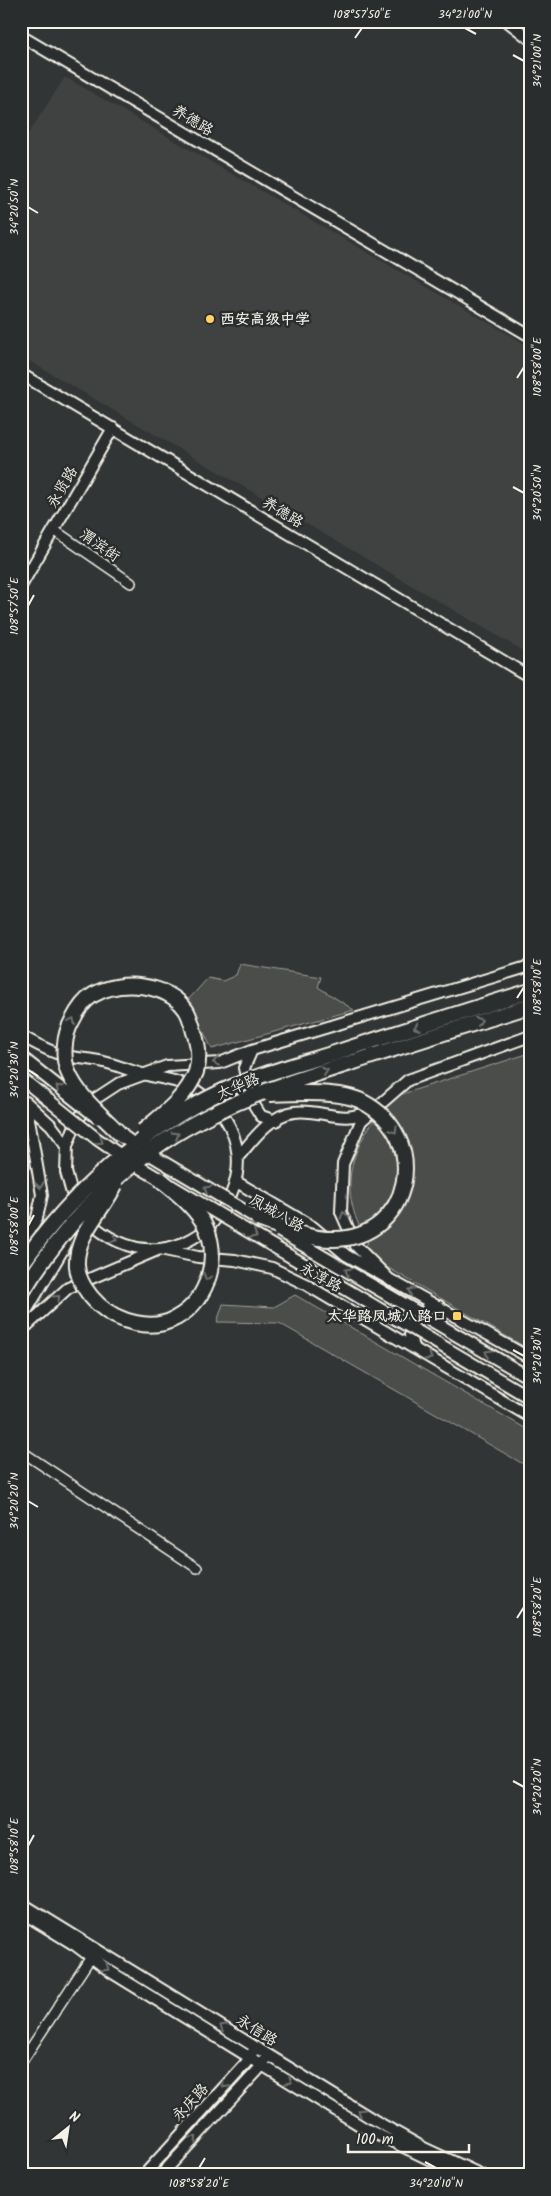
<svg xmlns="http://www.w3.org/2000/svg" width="551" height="2196" viewBox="0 0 551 2196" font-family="Kalam,'LXGW WenKai TC',sans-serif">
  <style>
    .built { fill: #404242 }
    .green { fill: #4b4d4c; stroke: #a09f9a }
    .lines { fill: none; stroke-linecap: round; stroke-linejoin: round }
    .minor-casing { stroke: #f4f1e8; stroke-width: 12 }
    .tertiary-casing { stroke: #f4f1e8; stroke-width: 14 }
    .minor { stroke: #2a2d2e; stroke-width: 9 }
    .tertiary { stroke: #2a2d2e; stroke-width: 10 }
    .secondary-bridge-casing { stroke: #f4f1e8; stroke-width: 15; stroke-linecap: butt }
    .primary-bridge-casing { stroke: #f4f1e8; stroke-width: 18; stroke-linecap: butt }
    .secondary-bridge { stroke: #2a2d2e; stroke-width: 11 }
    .primary-bridge { stroke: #2a2d2e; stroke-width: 14 }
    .oneway { stroke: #71726f }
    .ticks { fill: none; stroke: #f4f1e8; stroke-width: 2 }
    .poi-dot { fill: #ffd166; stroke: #2a2d2e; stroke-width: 2 }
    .labels { text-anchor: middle; stroke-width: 5; stroke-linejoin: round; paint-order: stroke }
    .street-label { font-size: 15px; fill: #f4f1e8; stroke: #2a2d2e }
    .poi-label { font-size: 15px; font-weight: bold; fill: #f4f1e8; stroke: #2a2d2e; text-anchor: start }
    .neatline { fill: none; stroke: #f4f1e8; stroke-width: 2 }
    .ticks-label { font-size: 12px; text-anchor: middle; fill: #f4f1e8 }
  </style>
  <rect width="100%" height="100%" fill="#323535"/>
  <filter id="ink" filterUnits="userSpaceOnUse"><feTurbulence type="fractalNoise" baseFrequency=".02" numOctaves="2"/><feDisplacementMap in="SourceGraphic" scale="10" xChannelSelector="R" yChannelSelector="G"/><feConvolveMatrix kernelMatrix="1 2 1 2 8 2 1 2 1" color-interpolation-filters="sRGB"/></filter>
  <g filter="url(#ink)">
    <path class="built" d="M65,77l465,270v308l-509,-299v-211z"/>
    <path class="green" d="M240,964l81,13 -3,10 36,23 -142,39 -24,-49 20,-22 15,3 13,-6z
      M530,1053v297l-171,-99 9,-8c-29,-49 -22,-88 13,-132l-1,-2 13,-12z
      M295,1295l235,136v37l-251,-145 -62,-1 6,-18 51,3z"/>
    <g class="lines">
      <defs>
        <path id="minor" d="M54,530l77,53
          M21,1451l176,117
          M21,2063l74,-112"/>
        <path id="tertiary" d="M507,21l23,18
          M21,36l509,300
          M21,374l509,303
          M21,586l92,-158
          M21,1036c12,6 25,14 38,18 14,5 30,4 45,8 13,3 26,9 39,12 18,5 38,6 54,17 104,70 -12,223 -111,128
          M252,1050l-8,18 7,32 10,16 15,5
          M26,1102l25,23 16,21
          M238,1157c14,-16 32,-42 56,-45 27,-4 49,14 75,-2
          M235,1181l78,46 33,28 184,103
          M77,1204l-4,-7 -7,-25 1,-26 10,-26 18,-21 23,-15 49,-18 53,-3 32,-13 278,-84
          M21,1245l16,-27 5,-23 -16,-93
          M391,1281l-35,-35 -15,-34 2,-48 18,-43 47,-41 122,-44
          M21,1320l47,-79 19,-21
          M21,1331l47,-43 92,-39 38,8 37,3 37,8 33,16 225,133
          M413,1348l-3,-13 16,-27 13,-2
          M21,1903l353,217 50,28 58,27
          M21,1912l54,33 36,27 255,157 96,46
          M144,2175l102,-112 8,-13
          M161,2175l97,-105 8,-11"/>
      </defs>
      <use href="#minor" class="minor-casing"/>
      <use href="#tertiary" class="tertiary-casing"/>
      <use href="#minor" class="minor"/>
      <use href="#tertiary" class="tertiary"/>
      <defs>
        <path id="secondary-bridge" d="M21,1057l77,61
          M21,1078l76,61 32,22 401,237
          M115,1131l31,21 119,71
          M279,1231l251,147"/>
        <path id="primary-bridge" d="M122,1136c-18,-19 -44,-39 -54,-64 -6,-15 -4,-37 4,-51 5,-10 11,-20 21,-26 27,-16 74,-12 93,15 4,6 6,15 8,22 4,12 6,27 2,40 -9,25 -34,43 -53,59
          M115,1185c-13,27 -40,50 -38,81 1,15 12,30 22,39 19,17 53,27 77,13 33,-18 46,-64 27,-96 -11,-17 -27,-30 -43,-43
          M258,1219c24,8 51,21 77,20 76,-1 97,-101 28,-137 -22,-12 -69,-9 -94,-8
          M21,1265c51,-73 121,-136 202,-174 36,-17 77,-27 115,-39 64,-21 128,-41 192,-61
          M21,1294c35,-57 78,-106 132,-145 61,-44 133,-66 204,-88 57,-19 115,-37 173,-55"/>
      </defs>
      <use href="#secondary-bridge" class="secondary-bridge-casing"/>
      <use href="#primary-bridge" class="primary-bridge-casing"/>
      <use href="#secondary-bridge" class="secondary-bridge"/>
      <use href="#primary-bridge" class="primary-bridge"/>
    </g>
    <defs><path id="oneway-chevron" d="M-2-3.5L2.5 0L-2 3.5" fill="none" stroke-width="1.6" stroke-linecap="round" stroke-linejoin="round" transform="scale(1.25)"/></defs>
    <g class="oneway">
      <use href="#oneway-chevron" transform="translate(72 1021) rotate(-64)"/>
      <use href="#oneway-chevron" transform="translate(479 1021) rotate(-18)"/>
      <use href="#oneway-chevron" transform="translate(417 1027) rotate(162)"/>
      <use href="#oneway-chevron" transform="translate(216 1062) rotate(172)"/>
      <use href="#oneway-chevron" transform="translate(325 1071) rotate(-18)"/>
      <use href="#oneway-chevron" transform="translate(59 1088) rotate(-141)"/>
      <use href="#oneway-chevron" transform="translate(394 1130) rotate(59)"/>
      <use href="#oneway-chevron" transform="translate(176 1135) rotate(-31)"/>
      <use href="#oneway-chevron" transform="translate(100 1141) rotate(35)"/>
      <use href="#oneway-chevron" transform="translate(40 1185) rotate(81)"/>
      <use href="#oneway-chevron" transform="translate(207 1189) rotate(-150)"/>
      <use href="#oneway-chevron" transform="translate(344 1215) rotate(-106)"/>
      <use href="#oneway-chevron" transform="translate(254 1235) rotate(31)"/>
      <use href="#oneway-chevron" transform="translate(114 1239) rotate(24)"/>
      <use href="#oneway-chevron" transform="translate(348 1271) rotate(-150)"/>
      <use href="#oneway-chevron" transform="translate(207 1277) rotate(110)"/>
      <use href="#oneway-chevron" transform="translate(411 1291) rotate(-153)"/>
      <use href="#oneway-chevron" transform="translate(57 1298) rotate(-42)"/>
      <use href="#oneway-chevron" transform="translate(488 1353) rotate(-149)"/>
      <use href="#oneway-chevron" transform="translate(429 1357) rotate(31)"/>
      <use href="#oneway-chevron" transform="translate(106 1968) rotate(35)"/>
      <use href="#oneway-chevron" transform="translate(223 2027) rotate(-148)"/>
      <use href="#oneway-chevron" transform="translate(289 2081) rotate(32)"/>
      <use href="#oneway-chevron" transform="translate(225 2085) rotate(133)"/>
      <use href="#oneway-chevron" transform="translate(361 2112) rotate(-148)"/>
      <use href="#oneway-chevron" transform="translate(194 2139) rotate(-47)"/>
    </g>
  </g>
  <path class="ticks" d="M465,28l11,6M355,38l7,-10M513,55l11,6M28,207l10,6M517,378l7,-11M513,487l11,6M28,606l6,-11M517,998l7,-11M28,1070l10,6M28,1226l6,-11M513,1350l11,6M28,1501l10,6M517,1618l7,-11M513,1781l11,6M28,1846l6,-11M425,2162l11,6M199,2168l6,-10"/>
  <g class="poi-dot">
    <circle cx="210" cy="319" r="5"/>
    <rect x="452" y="1311" width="10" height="10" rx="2.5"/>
  </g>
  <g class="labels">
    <g class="street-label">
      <text transform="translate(193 120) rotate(31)" y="5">养德路</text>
      <text transform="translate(62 487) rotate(-60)" y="5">永贤路</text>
      <text transform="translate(283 512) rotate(31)" y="5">养德路</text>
      <text transform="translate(100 545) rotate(35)" y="5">渭滨街</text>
      <text transform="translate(238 1086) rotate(-23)" y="5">太华路</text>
      <text transform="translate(277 1213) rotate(30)" y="5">凤城八路</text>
      <text transform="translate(321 1277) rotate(29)" y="5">永淳路</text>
      <text transform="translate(257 2030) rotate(32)" y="5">永信路</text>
      <text transform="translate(190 2102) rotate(-47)" y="5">永庆路</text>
    </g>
    <g class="poi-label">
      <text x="220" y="324">西安高级中学</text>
      <text x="447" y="1321" text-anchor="end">太华路凤城八路口</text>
    </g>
  </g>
  <rect width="551" height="2196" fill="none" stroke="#2a2d2e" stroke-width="55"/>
  <g transform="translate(68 2128) rotate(30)" stroke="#2a2d2e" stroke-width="4" paint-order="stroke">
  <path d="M0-4L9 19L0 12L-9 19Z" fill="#f4f1e8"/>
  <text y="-8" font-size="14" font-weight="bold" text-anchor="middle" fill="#f4f1e8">N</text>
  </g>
  <path d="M348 2144v8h121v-8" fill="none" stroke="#f4f1e8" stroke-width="2.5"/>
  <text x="356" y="2144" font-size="15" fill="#f4f1e8" stroke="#2a2d2e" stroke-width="4" paint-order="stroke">100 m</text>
  <rect x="28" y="28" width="496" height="2140" class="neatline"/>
  <g class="ticks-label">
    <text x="362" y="18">108°57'50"E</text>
    <text x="465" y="18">34°21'00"N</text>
    <text transform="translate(537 61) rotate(-90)" y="4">34°21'00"N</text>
    <text transform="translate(14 207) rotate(-90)" y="4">34°20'50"N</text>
    <text transform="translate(537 367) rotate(-90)" y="4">108°58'00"E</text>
    <text transform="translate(537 493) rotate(-90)" y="4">34°20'50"N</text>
    <text transform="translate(14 606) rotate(-90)" y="4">108°57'50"E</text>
    <text transform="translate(537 987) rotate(-90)" y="4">108°58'10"E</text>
    <text transform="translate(14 1070) rotate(-90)" y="4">34°20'30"N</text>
    <text transform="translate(14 1226) rotate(-90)" y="4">108°58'00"E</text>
    <text transform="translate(537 1356) rotate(-90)" y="4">34°20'30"N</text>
    <text transform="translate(14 1501) rotate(-90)" y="4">34°20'20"N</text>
    <text transform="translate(537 1607) rotate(-90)" y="4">108°58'20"E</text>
    <text transform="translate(537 1787) rotate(-90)" y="4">34°20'20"N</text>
    <text transform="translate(14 1846) rotate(-90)" y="4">108°58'10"E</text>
    <text x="199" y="2187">108°58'20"E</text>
    <text x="436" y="2187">34°20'10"N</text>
  </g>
</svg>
